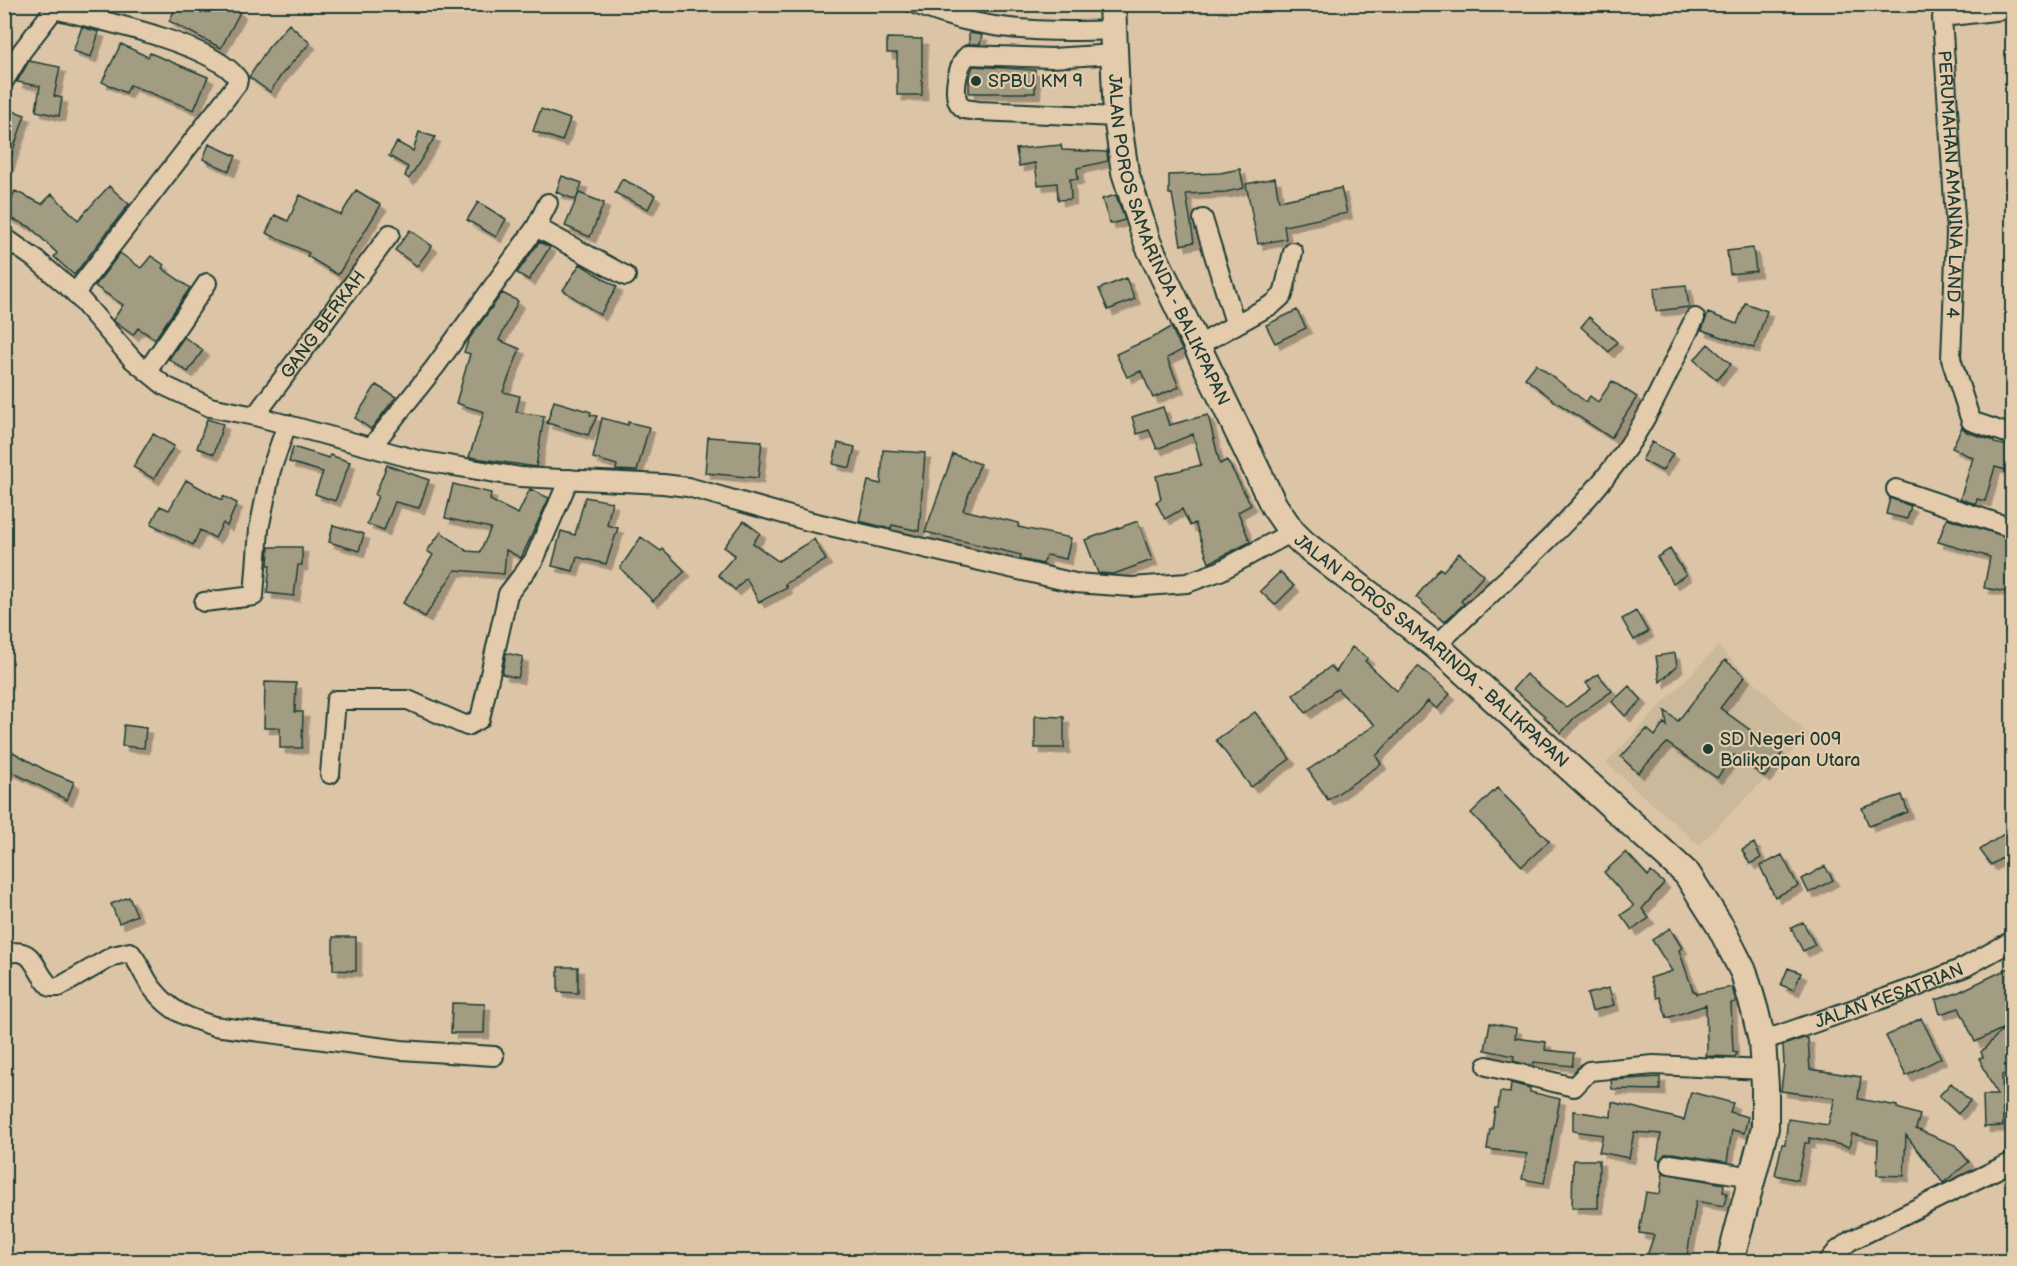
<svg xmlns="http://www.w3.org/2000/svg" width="2017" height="1266" viewBox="0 0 2017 1266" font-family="'Balsamiq Sans',sans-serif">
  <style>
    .built { fill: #cbb99c }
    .building { fill: #a29c83; stroke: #1f3d34; stroke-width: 1.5; filter: url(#shadow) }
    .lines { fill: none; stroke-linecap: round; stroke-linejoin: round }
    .minor-casing { stroke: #1f3d34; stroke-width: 22 }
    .highway-casing { stroke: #1f3d34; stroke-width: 30 }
    .minor { stroke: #e4cbac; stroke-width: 18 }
    .highway { stroke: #e4cbac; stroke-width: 26 }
    .poi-dot { fill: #1f3d34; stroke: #e4cbac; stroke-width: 2 }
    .labels { text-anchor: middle; stroke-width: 4.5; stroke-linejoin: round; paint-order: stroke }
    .poi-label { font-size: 18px; fill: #1f3d34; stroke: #e4cbac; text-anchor: start }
    .street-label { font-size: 18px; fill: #1f3d34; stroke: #e4cbac }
  </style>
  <defs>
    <filter id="shadow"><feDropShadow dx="5.5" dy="5.5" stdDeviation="0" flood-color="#0004"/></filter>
  </defs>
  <rect width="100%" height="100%" fill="#dcc5a7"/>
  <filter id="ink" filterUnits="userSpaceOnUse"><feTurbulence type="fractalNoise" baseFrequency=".0167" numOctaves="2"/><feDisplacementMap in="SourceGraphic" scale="12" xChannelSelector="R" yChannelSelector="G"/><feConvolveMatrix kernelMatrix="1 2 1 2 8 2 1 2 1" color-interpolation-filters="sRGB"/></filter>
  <g filter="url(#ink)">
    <path class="built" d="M1718,646l91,89 -110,110 -93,-82z"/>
    <path class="building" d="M178,4h48l14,8 -19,36 -52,-27z
      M289,24l21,19 -28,31 -12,18 -21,-15 19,-29z
      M82,27l17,5 -8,25 -18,-6z
      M969,33l13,2 -2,9h-11z
      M887,38l35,1v56h-25v-42h-10z
      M121,44l27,13 2,-4 58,24 -14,33 -64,-25 -4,8 -24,-11z
      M29,61l31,6 -6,29 8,2 -3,18 -23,-5 4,-25 -23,-4z
      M973,66l62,4v23h-66v-15z
      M4,108l21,7 -18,53 -3,-1z
      M541,109l29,10 -8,22 -29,-10z
      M419,132l16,5 -26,42 -4,-3 3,-9 -19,-11 8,-14 16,9z
      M209,144l27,12 -7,15 -26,-12z
      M1061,145l1,5 45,2 1,9 -31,7 1,11h-8l1,20 -13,1 -1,-17 -19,2 -3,-22 -16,3 -3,-17z
      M1240,169l4,19 -18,4 -40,2 8,48 -13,3 -9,-51h-3v-19l51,-2z
      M562,176l20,7 -6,17 -20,-8z
      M1275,178l4,23 62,-13 6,25 -63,13 2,13 -28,5 -12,-60z
      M622,179l33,16 -7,14 -33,-16z
      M109,186l20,18 -55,71 -20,-18 3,-4 -27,-26 -26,-12 11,-24 27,13 10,-10 26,26z
      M356,190l25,15 -43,70 -31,-19 2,-3 -43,-20 9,-18 13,6 12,-26 41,20z
      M579,193l25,10 -14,34 -25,-11z
      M1116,195l9,25 -15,4 -8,-25z
      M478,202l28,17 -10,18 -29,-17z
      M410,230l22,16 -15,20 -22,-16z
      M539,242l11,5 -21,33 -12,-7z
      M1753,248l3,23 -26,3 -3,-23z
      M120,253l21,15 10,-12 13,9 -2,3 28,20 -35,51 -17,-11 -5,7 -18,-13 -2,-2 10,-15 -28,-19z
      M580,264l37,23 -17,28 -37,-25z
      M1126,278l9,21 -27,11 -9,-21z
      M1686,285l3,22 -33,4 -2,-23z
      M502,293l16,8 -19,39 21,9 -17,43 17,4 -4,16 28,4 -8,51 -67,-10 15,-45 -28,-9 14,-49 -6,-2 5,-13z
      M1745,303l22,8 -13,37 -52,-18 6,-17 29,11z
      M1297,310l9,18 -31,15 -9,-18z
      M1589,317l28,25 -8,10 -28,-25z
      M1171,327l11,23 -15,8 12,29 -26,11 -12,-27 -14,6 -11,-23 42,-19z
      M184,337l19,13 -15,22 -19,-13z
      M1708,344l23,20 -14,16 -23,-20z
      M1536,364l50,38 4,-6 8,6 14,-21 25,16 -26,41 -55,-36 -31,-24z
      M376,385l20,12 -25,32 -16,-11z
      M554,401l37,11 -1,3 7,1 -9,19 -41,-12z
      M1163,407l6,18 39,-10 12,49 7,-4 24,45 -13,7 12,30 -41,21 -14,-40 -5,3 -8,-17 -17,10 -9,-17 5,-3 -5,-23 45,-11 -8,-31 -36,15 -8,-19 -12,4 -5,-17z
      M602,418l26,7v-3l21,5 -12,44 -21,-1 1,-5 -24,-7z
      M207,419l16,5 -9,30 -17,-6z
      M1962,427l5,5 27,9v2l19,4v25l-18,-5 -10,34 -8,-2 -1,5 -16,-5 13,-41 -21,-10z
      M153,434l21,12 -20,33 -21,-12z
      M708,437l54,4 -4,37 -53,-5z
      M1652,442l21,12 -11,17 -20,-11z
      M838,443l17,4 -5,21 -17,-4z
      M293,447l36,11 1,-3 20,7 -15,39 -20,-7 8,-22 -34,-10z
      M883,450l42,3 -6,78 -27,-6 -1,4 -32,-8 9,-40 13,3z
      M953,454l27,10 -17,46 56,13 -1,4 53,11 -5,21 -19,-4 -4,9 -23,-5 1,-4 -96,-23z
      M387,465l42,15 -10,28 -24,-6 -11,28 -17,-6 11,-28 -3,-1z
      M186,480l36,20 1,-4 14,7 -10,23 -4,-3 -8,15 -15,-8 -7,15 -42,-21 9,-18 9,4z
      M453,484l38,9 -1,7 28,14 12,-25 19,9 -28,60 -15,-8 -2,24 -49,-4 -30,47 -22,-14 30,-48 -6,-4 14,-19 26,19 13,1 11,-24 -46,-10z
      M585,497l27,5 -5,23 11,3 -12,36 -29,-7 -4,14 -21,-5 9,-35 14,4z
      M1890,498l21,8 -4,13 -21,-5z
      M1947,518l66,21v54l-29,-5 6,-31 -52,-15z
      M744,521l16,12 -7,10 25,18 36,-22 12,21 -41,24 2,4 -28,14 -13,-24 -11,12 -17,-15 17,-20 -11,-8z
      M1138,521l14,39 -38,14 -16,-1 -13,-33z
      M333,525l31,9 -5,17 -30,-9z
      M641,537l20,14 2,-2 22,22 -32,30 -33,-33z
      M269,547h33v18h-4l-4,31 -27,-3 3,-28h-2z
      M1670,549l16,26 -13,8 -16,-26z
      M1459,553l25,22 -23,26 3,3 -20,18 -28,-25 24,-29 3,3z
      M1280,572l14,14 -19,19 -15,-14z
      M1636,611l12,21 -14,8 -12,-21z
      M1352,647l16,11 -3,3 32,30 21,-25 32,28 -13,15 -9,-8 -52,55 5,8 -53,36 -20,-30 67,-45 -38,-36 -31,24 -13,-18 38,-29 5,6z
      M506,653l17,4 -5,21 -16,-4z
      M1675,653l2,13 -17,16 -4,-26z
      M1725,660l20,16 -25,32 62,45 -17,24 -31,-22 -17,23 -50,-35 -29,30 -17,-16 26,-28 8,7 9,-13 3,3 -2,-15 13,10z
      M1526,674l40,33 25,-18 -5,-6 12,-9 14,17 -38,27 -13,15 -17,-16 1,-1 -32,-27z
      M265,682l31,1 -1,29h8l-1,36h-22v-20h-16z
      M1629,686l13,14 -17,16 -13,-14z
      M1255,712l35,47 -39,28 -35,-47z
      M1035,716l29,1v31h-29z
      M124,725l22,3 -2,20 -22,-2z
      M4,747l41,23 29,12 -7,18 -63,-32z
      M1497,788l52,53 -27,25 -51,-53z
      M1902,795l6,17 -39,14 -7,-18z
      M2013,828v23l-22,14 -11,-15z
      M1754,843l7,15 -11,6 -8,-14z
      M1626,852l22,24 3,-4 13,11 -22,26 7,9 -17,12 -11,-15 13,-9 -30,-34z
      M1782,855l16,31 -23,11 -15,-31z
      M1825,866l8,14 -24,13 -7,-14z
      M129,897l8,18 -18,8 -8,-19z
      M1803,922l12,23 -12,6 -12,-23z
      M1670,928l12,20 -3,2 14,41h2l1,3 36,-7 4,15 -5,1 2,49 4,1 -2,4 -29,-1 1,-5 -1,-46 -39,13 -7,-21 -3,1 -7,-20 22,-7 -20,-31z
      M333,937h23v34l-23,-1z
      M2013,966v104l-11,5 1,51 -19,1 -1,-32h14l-18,-37 4,-1 -2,-5 23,-24 -29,14 -16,-34 -19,6 -4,-14 21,-7z
      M558,967h20v26l-20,-1z
      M1788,968l13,5 -7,17 -13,-5z
      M1609,988l5,17 -22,6 -5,-17z
      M452,1003l33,1 -1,29h-33z
      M1921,1018l20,40 -35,18 -20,-40z
      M1490,1023l26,5 -1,10 31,4 -1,8 29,3 -2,13 -38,-4 -1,4 -20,-5 1,-5 -29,-6z
      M1804,1038h4l2,31 51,8 -3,22 39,7v2l23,7 -4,14 39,16 14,17 -26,21 -37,-48 -2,41 -27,-1 1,-35 -26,-6 -3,13 -39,-9 -1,5h-4l-7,37 -23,-5 7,-31h3l3,-25 40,6 7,-27 -54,-7 3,-26 -1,-20z
      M1660,1077v13l-48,-1 -1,-9z
      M1511,1083l19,5v4l30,7 -16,84 -22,-4 5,-25 -40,-5 3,-20h2l3,-21h3l2,-16 10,1z
      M1951,1083l19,18 -12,13 -19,-18z
      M1691,1092l42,11 -3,9 18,5 -4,16 -12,-3 -5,32 -55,-9 -7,1 -5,6 -3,-1 4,-25 -27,-2 -5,26 -30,-6 4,-17 -30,-4v-20l38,6 1,-15 72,18z
      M1573,1160h26l-1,48h-26z
      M1663,1173l61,11 -1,8 4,1 -3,13 -28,-5 -10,61h-41l9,-27 -15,-2 7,-41 14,2z"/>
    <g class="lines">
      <defs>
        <g id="minor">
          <path d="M915,4c16,6 32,12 49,16 49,12 99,12 149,10"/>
          <path d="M53,9c43,10 162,35 185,70l-1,5 -162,209"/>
          <path id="s1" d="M2012,9l-70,8 14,216 -5,126 20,62 41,14"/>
          <path d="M1115,54l-63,4 -84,-3c-10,8 -15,35 -10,47 1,3 4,5 6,7l14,2 139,6"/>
          <path d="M4,81l18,-30 36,-47"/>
          <path d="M1203,219l32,104"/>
          <path d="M536,227l12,-24"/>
          <path d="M4,237l34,24 37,32 58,67 32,26 45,21 45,9 163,44 102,17 143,7 25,3 120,34 267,62 57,4 55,-4 33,-12 72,-39"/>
          <path d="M1197,346l76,-42 10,-9 10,-43"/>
          <path d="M147,371l60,-88"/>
          <path id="s2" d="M255,416l135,-182"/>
          <path d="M372,446l63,-79 101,-140 90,49"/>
          <path d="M1896,489l116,39"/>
          <path d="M204,602l50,-6 5,-67 12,-59 16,-46"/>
          <path d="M1436,646c66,-66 138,-121 191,-198 27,-40 46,-87 68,-130"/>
          <path d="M330,774l6,-74h72l59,26 13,-7 28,-125 26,-34 35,-81"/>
          <path d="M4,954c33,-9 28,16 47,33h8l54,-31 17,-4c10,11 14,26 23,37 18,23 35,29 61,37l187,24 93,6"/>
          <path id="s3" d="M1762,1041l152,-53 51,-21 47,-26"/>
          <path d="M1487,1066l87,21 15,-16 65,-6 110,5"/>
          <path d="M1670,1164l83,13"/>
          <path d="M1828,1262l9,-11 13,-10 162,-79"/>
        </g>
        <g id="highway">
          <path id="s4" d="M1112,4l5,113 8,55 23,72 126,262 18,26 11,11 133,103 251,228 33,52 24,47 11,38 7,30 3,45v42l-35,134"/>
        </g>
      </defs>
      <use href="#minor" class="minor-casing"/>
      <use href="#highway" class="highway-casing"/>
      <use href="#minor" class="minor"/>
      <use href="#highway" class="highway"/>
    </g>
  </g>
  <g class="poi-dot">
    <circle cx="976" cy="81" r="6"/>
    <circle cx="1708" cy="749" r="6"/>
  </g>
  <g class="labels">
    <g class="poi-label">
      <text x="988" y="87">SPBU KM 9</text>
      <text x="1720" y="745">SD Negeri 009<tspan x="1720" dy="21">Balikpapan Utara</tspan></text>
    </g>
    <g class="street-label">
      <text dy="6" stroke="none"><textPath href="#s1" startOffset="238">PERUMAHAN AMANINA LAND 4</textPath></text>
      <text dy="6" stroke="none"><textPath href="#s4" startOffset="246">JALAN POROS SAMARINDA - BALIKPAPAN</textPath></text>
      <text dy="6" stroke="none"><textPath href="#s2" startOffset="114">GANG BERKAH</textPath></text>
      <text dy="6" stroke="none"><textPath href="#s4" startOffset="750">JALAN POROS SAMARINDA - BALIKPAPAN</textPath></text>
      <text dy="6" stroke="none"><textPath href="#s3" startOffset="135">JALAN KESATRIAN</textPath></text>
    </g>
  </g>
  <rect width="2017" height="1266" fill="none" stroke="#e4cbac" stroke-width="24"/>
  <rect x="12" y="12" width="1993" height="1242" fill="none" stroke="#1f3d34" stroke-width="2" filter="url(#ink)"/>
</svg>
